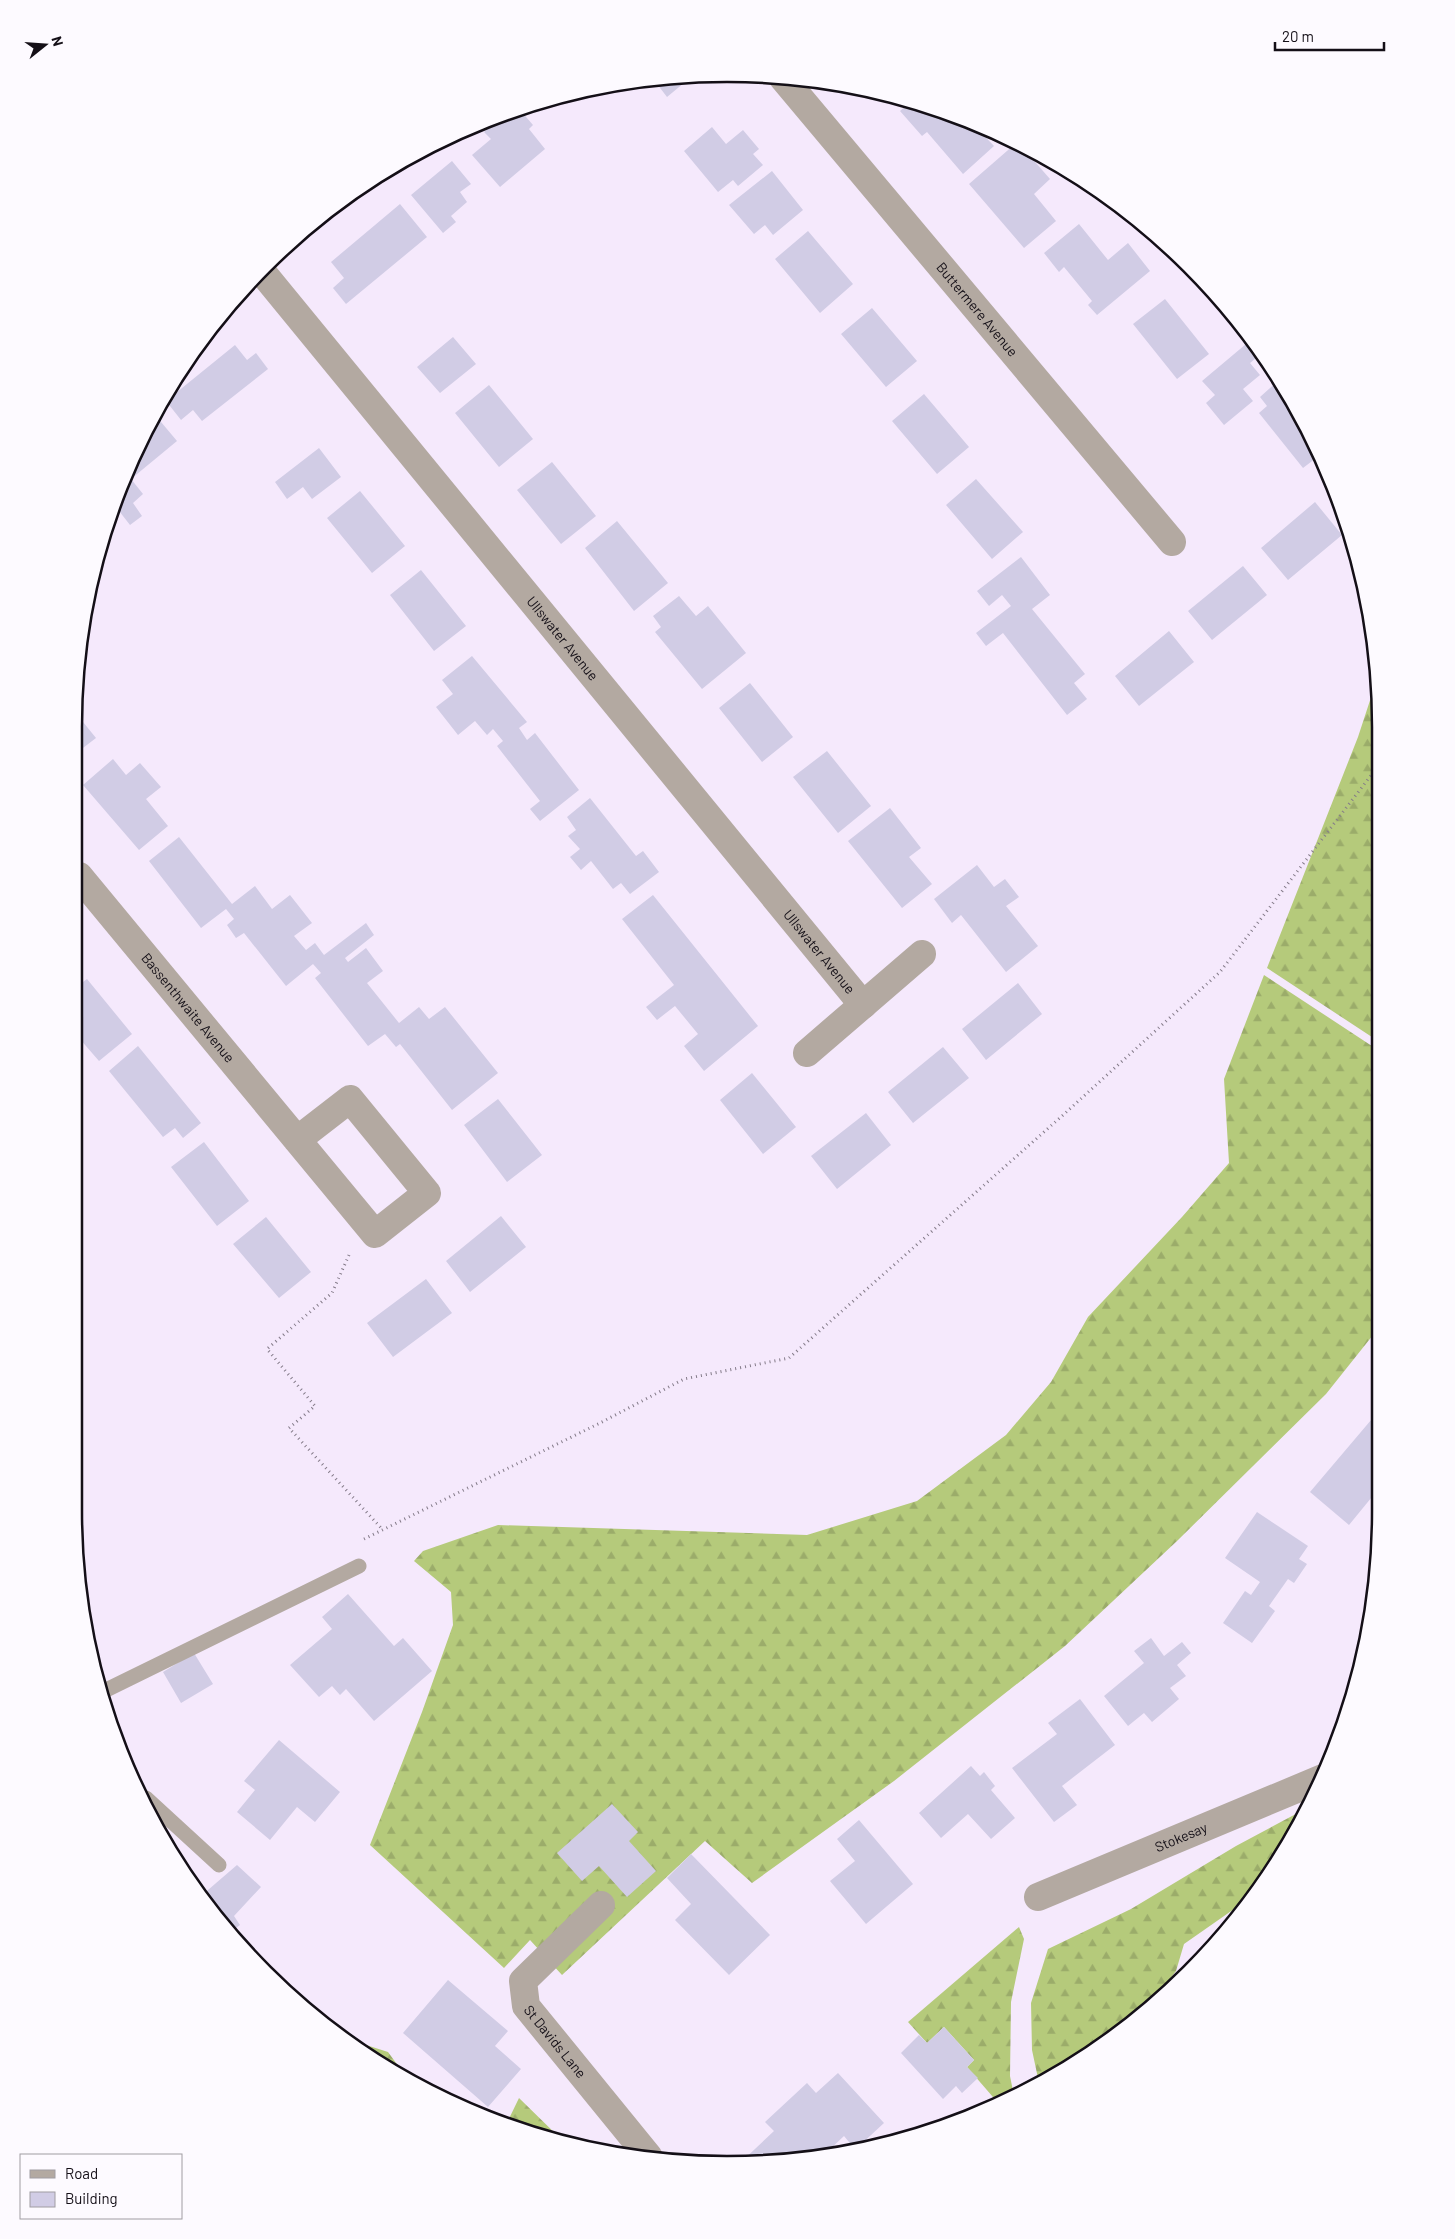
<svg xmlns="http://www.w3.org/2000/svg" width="1455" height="2239" viewBox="0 0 1455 2239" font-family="Barlow,sans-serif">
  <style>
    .forest { fill: url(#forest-firs) }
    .building { fill: #d1cce5 }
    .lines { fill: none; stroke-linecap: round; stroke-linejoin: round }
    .path { stroke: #847b89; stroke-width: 3; stroke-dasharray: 1 4; stroke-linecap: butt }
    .service { stroke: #b3a9a1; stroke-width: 15 }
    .minor { stroke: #b3a9a1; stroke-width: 28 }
    .labels { text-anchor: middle; stroke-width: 5; stroke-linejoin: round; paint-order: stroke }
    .street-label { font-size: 14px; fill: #140f17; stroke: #fdfaff }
    .rim { fill: none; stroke: #140f17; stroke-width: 2.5 }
  </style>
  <defs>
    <pattern id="forest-firs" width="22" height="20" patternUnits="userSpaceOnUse" patternTransform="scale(1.25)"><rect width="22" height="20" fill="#b5ca7b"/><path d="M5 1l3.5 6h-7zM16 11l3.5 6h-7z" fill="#9bac6a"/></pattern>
  </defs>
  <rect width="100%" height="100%" fill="#f5e9fc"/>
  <path class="forest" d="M1378,676l2,9 -2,356 -111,-73 91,-231z
    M1264,975l114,75 -1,280 -51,64 -149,147 -112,105 -171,135 -142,102 -47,-42 -143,134 -32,-35 -26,28 -134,-123 52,-133 31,-87 -2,-33 -37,-31 9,-10 75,-26 309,10 110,-34 89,-66 45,-53 37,-65 94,-100 47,-54 -5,-84z
    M1307,1808l-36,66 -14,19 -73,51 -8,27 -22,29 -64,55 -51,28 -7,-33 -1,-47 17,-54 83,-40 105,-63z
    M1019,1927l5,12 -13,63 -1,74 4,20 -15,8 -32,-37 7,-7 -30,-33 -17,16 -19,-21z
    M338,2036l50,16 22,30 -9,-4z
    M519,2098l46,45 -48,-13 -11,-5z"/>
  <path class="building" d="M684,75l6,3 -23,19 -13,-17z
    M633,84l-11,8 -5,-6 6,-1z
    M910,102l27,6 37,17 20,21 -31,28 -36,-42 -5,4 -22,-25z
    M520,110l13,15 -4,4 16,20 -45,38 -28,-32 19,-16 -7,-7 16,-14z
    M712,127l14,17 17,-14 16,19 -6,5 10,11 -25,21 -5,-6 -15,12 -34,-41z
    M1015,144l7,3 28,32 -16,15 22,27 -32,27 -55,-64z
    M452,161l19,23 -11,8 7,10 -16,14 5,6 -13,11 -32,-38z
    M772,171l31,39 -30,25 -8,-10 -11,9 -25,-29z
    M400,204l27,33 -81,67 -13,-16 11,-10 -13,-16z
    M1079,224l29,36 20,-17 22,28 -53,44 -9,-10 4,-4 -28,-34 -5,5 -15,-19z
    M808,231l45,53 -33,29 -45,-54z
    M1165,299l44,55 -32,25 -44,-55z
    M872,308l45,53 -31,26 -45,-53z
    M453,337l23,27 -36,29 -23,-26z
    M1252,339l9,15 -11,9 10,12 -17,14 10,12 -29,24 -18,-22 9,-8 -13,-14z
    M235,345l12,15 9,-7 12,16 -66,52 -9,-11 -12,10 -15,-19z
    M1278,381l36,57 6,17 -17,13 -44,-55 8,-7 -7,-9z
    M489,385l44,54 -34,28 -44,-54z
    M924,394l45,53 -32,27 -45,-53z
    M156,416l21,25 -46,38 12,15 -10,9 9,13 -12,9 -14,-18 1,-4 8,-6 -5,-7 4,-13z
    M319,448l22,29 -29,22 -9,-12 -16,12 -12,-17z
    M552,462l44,54 -35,28 -44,-54z
    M976,479l47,53 -31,27 -46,-54z
    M360,491l45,55 -33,27 -45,-55z
    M1315,502l27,33 -54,45 -27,-32z
    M617,521l51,62 -34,28 -49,-63z
    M1021,557l29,38 -18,14 53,65 -11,9 13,16 -20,16 -64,-82 -17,13 -10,-13 35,-27 -9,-11 -13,11 -12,-15z
    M1243,566l24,29 -55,45 -24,-29z
    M421,570l45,56 -32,25 -44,-56z
    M679,596l17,20 12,-10 38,47 -44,36 -47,-57 6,-5 -8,-11z
    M1169,631l25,31 -55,44 -24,-30z
    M472,656l55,66 -8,6 8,12 8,-7 44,57 -39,31 -10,-12 10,-8 -43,-55 6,-5 -10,-12 -6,6 -12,-14 -17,14 -22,-28 17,-13 -11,-14z
    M750,683l43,54 -31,25 -43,-54z
    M79,717l17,21 -17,13z
    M827,751l44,55 -33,27 -45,-56z
    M113,759l13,16 14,-12 21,24 -15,12 22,27 -29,24 -56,-65z
    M590,798l46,58 7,-5 16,21 -29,22 -9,-11 -8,6 -22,-28 -10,9 -11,-13 10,-8 -12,-13 8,-6 -9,-13z
    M890,808l31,40 -12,9 23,27 -30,24 -54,-67z
    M179,837l53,67 23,-18 17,23 18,-14 22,28 -18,13 12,14 9,-7 9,12 42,-32 8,12 -29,23 3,4 18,-14 17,23 -16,12 32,40 20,-16 10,12 16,-12 53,66 -46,37 -52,-66 -4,3 -11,-13 -17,12 -53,-68 6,-5 -8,-9 -27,22 -42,-53 -8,5 -9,-13 7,-6 -8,-10 -25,19 -52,-67z
    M977,865l17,22 11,-8 14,18 -13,9 32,40 -32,26 -45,-57 -9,8 -18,-24z
    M653,895l105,131 -54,45 -20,-25 14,-12 -23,-28 -18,14 -11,-13 28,-22 -52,-66z
    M87,979l45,55 -33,27 -20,-23v-53z
    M1018,983l24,31 -56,46 -24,-31z
    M138,1046l63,77 -18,15 -8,-10 -12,9 -54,-66z
    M943,1047l26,31 -56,45 -25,-31z
    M752,1073l44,54 -33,27 -43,-54z
    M498,1099l44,56 -35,27 -43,-57z
    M866,1113l25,32 -54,44 -26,-33z
    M204,1142l45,59 -32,25 -46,-59z
    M501,1216l25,31 -56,45 -24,-31z
    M266,1217l45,55 -32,26 -46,-54z
    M426,1279l26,34 -59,44 -26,-34z
    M1377,1413l-1,79 -27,33 -39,-33z
    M1257,1512l51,34 -9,13 8,5 -13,19 -6,-4 -19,27 6,5 -23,32 -29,-20 22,-32 6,4 9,-13 -35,-24z
    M348,1594l46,52 9,-8 29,33 -58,50 -28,-32 -6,6 -8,-9 -13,11 -29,-32 42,-36 -10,-12z
    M1151,1638l13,18 18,-14 9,11 -14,12 9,11 -16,12 9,11 -27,23 -8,-9 -16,13 -24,-30 40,-33 -10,-12z
    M194,1653l19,31 -32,19 -18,-31z
    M1080,1699l35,46 -53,41 15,19 -23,17 -42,-54 45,-34 -9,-11z
    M279,1740l61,52 -25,30 -18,-15 -27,33 -33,-28 18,-22 -11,-9z
    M971,1766l9,10 4,-4 11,14 -4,4 24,28 -24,21 -23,-25 -27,24 -22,-25z
    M612,1804l26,28 -9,9 27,30 -29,26 -28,-31 -17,15 -25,-28z
    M859,1820l54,64 -47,40 -36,-43 25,-20 -18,-22z
    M691,1854l79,81 -41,40 -54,-55 16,-16 -24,-26z
    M237,1865l24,22 -27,29 6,9 -11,8 -28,-37z
    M448,1980l60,51 -13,15 26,23 -33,38 -85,-74z
    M944,2027l30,33 -7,7 11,11 -16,15 -6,-7 -13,13 -42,-46 18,-18 8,8z
    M838,2073l46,50 -27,25h-3l-10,-12 -17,16 -88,12 35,-33 -9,-9 42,-39 9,10z"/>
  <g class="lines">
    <path class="path" d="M349,1255l-17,38 -65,56 48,57 -26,22 94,102
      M364,1539l236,-116 84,-44 105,-21 273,-242 158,-144 159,-207"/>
    <path class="service" d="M102,1692l257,-126
      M146,1798l73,67"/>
    <g class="minor">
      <path id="s1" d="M783,78l389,464"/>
      <path id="s2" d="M262,272l601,733"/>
      <path id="s3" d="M79,876l296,358 52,-41 -77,-94 -53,41"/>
      <path d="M807,1053l115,-99"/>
      <path id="s4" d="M1038,1897l285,-119"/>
      <path id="s5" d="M601,1905l-78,76 3,25 123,151"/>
    </g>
  </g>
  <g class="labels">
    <g class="street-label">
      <text dy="5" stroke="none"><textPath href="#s1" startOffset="302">Buttermere Avenue</textPath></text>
      <text dy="5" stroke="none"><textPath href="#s2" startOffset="474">Ullswater Avenue</textPath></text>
      <text dy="5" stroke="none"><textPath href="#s2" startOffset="879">Ullswater Avenue</textPath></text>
      <text dy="5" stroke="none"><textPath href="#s3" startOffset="171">Bassenthwaite Avenue</textPath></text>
      <text dy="5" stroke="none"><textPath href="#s4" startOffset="155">Stokesay</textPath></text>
      <text dy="5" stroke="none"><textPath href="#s5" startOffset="180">St Davids Lane</textPath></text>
    </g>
  </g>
  <path d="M0 0H1455V2239H0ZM727 82H727A645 645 0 0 1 1372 727V1511A645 645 0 0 1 727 2156H727A645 645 0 0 1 82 1511V727A645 645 0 0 1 727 82Z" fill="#fdfaff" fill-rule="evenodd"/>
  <path class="rim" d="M727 82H727A645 645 0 0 1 1372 727V1511A645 645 0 0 1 727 2156H727A645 645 0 0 1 82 1511V727A645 645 0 0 1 727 82Z"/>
  <rect x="20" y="2154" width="162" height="65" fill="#fdfaff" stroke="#a09ca2"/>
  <rect x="30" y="2170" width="25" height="8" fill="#b3a9a1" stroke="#a09ca2"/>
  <text x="65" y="2179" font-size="15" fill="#140f17">Road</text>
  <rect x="30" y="2192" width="25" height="15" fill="#d1cce5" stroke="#a09ca2"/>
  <text x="65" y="2204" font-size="15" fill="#140f17">Building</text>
  <g transform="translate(45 45) rotate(73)" stroke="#fdfaff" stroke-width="4" paint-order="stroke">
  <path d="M0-4L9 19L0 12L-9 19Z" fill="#140f17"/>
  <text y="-8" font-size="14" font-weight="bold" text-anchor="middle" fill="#140f17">N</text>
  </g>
  <path d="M1275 42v8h109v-8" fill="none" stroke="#140f17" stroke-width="2.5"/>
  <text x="1282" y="42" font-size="15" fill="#140f17" stroke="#fdfaff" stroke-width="4" paint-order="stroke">20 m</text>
</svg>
